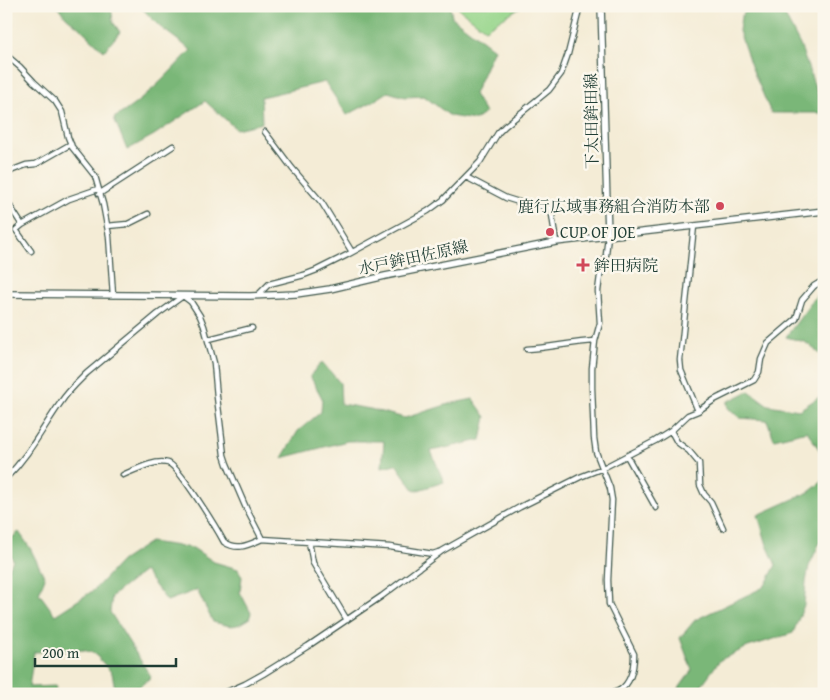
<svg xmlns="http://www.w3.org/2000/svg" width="830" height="700" viewBox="0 0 830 700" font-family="'Gentium Book Plus','Noto Serif JP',serif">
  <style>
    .green { fill: #98d68c; stroke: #5c8a60 }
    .forest { fill: #7ab778; stroke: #4c7a56 }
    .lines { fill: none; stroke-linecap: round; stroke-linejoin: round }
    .minor-casing { stroke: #3f574c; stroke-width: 7 }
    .major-casing { stroke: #3f574c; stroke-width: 8 }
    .minor { stroke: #fff; stroke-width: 4.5 }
    .major { stroke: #fff; stroke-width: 5.5 }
    .poi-dot { fill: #d1495b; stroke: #fbf7ec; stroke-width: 2 }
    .labels { text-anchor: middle; stroke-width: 5; stroke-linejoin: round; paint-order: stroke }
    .street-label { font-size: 16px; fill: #1f3d34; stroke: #fbf7ec }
    .poi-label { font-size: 16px; fill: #1f3d34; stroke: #fbf7ec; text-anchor: start }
  </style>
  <rect width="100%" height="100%" fill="#fbf7ec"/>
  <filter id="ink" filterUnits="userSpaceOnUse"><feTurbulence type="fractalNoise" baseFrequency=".02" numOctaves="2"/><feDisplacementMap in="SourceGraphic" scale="10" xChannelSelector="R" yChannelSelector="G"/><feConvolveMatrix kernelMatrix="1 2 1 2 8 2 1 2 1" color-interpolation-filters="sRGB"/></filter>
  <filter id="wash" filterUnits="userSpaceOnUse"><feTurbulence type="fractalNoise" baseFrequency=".0096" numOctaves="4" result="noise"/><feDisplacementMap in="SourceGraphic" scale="20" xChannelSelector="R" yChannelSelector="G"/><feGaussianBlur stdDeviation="1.12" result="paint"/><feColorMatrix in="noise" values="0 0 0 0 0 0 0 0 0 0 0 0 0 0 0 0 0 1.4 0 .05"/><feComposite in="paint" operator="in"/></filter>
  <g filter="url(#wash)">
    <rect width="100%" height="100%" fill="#f4ecd6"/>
    <path class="green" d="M458,6h64l-37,23 -26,-20z"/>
    <path class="forest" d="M57,6h54l2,16 7,10 -16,19 -21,-20 -17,-14z
      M140,6h188l6,9 11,-9h105l2,11 42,32 -20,45 11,19 -10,7 -25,-4 -26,-20 -19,1 -17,-5 -16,10 -25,13 -22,-33 -64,15 1,26 -26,6 -31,-28 -51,34 -27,15 -13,-32c30,-17 53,-43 77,-68l-32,-24z
      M747,6h33l20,39 20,56h4v12h-53l-20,-47 -12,-35 2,-14z
      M824,285v72l-19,-15 -19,-5z
      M322,362l18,21 1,21 29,5 35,9 44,-14 24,-5 13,18 -5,23 -50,11 13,31 -29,9 -19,-27 -14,3 2,-26h-37l-65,17 16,-27 23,-19 1,-14 -12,-22z
      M749,391l19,14 31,5 25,-16v63l-17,-26 -33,8 -7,-19 -27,-2 -12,-10 -1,-6z
      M824,475v62l-3,3 -12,26 -3,16 -2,23 -11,28 -45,14 -28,13 -25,34h-20l17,-24 -12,-32 15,-18 67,-32 4,-4 10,-19 -9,-20 -9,-30 51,-23 14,-11z
      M19,532l11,16 15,30 -6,15 16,22 39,-25 27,-29 29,-19 43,6 21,14 24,7 4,8 -2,15 11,21 -2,6c-16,10 -18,7 -36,3l-16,-32 -30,11 -23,-30 -32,25 -2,16 41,65 -20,17h-15l-4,-21 -18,-20 -12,-3 -48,2 -5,35 27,-1 -1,8h-49v-120l7,-14 -7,-15v-3z"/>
  </g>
  <g filter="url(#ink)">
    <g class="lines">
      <defs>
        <path id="minor" d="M6,10l3,-4
          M6,55l14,12 14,15 21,19 7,11 6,25 4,10 23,29 8,28 6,32 4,59
          M265,132l27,36 30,35 30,49
          M6,175l7,-5 13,-5 10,-1 35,-20
          M466,177l40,21 16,5 29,5 5,34
          M99,194l74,-48
          M823,197l1,-1
          M6,200l16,25 47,-26 29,-10
          M22,225l-6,5 15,21
          M107,226l21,-2 20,-10
          M694,226l-14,134 1,10 17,41
          M608,235l-2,20 -6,21 -2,15 2,32 -5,18 -3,27v20l2,50 2,14 14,36 2,12 -4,80 1,24 25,50c0,12 -2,28 -14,36 -3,2 -8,3 -12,4
          M258,295l11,-11 35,-9 13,-5 30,-15 81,-44 15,-11 37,-38 18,-29 7,-7 44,-36 12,-16 7,-20 12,-48
          M209,339l43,-11
          M527,349c23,-1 45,-7 68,-8
          M671,431l6,11 12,9 10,12 1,22 4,9 7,8 12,26
          M627,456l29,52
          M123,475c12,-5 32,-16 45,-12 10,2 49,66 56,79 14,9 24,3 38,-3l128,8 43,7 6,-2
          M6,478c24,-24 36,-49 55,-76 7,-11 17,-20 26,-29l71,-59 25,-18 8,6 9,14 4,10 10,37 3,34 7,58 3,9 19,44 16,31
          M309,542l4,21 34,57
          M222,694l23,-10 18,-10 45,-28 74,-50 60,-45 78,-44 60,-30 23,-9 52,-27 16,-10 17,-16 10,-4 16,-11 40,-20 5,-8 2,-13 7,-16 28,-24 6,-19 12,-14 10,-6"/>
        <path id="major" d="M601,6l7,229
          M6,294l244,2 46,-2 34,-5 55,-13 171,-34 268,-31"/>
      </defs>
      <use href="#minor" class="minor-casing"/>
      <use href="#major" class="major-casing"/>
      <use href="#minor" class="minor"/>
      <use href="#major" class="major"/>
    </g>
  </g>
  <g class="poi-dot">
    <circle cx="720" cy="206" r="5"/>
    <circle cx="550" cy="232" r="5"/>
    <path d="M580.5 257.5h5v5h5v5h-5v5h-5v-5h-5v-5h5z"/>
  </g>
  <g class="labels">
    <g class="street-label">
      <text transform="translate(591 121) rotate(-91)" y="6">下太田鉾田線</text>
      <text transform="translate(413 257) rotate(-12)" y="6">水戸鉾田佐原線</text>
    </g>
    <g class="poi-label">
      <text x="710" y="212" text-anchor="end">鹿行広域事務組合消防本部</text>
      <text x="560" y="238">CUP OF JOE</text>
      <text x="594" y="271">鉾田病院</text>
    </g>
  </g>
  <rect width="830" height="700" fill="none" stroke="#fbf7ec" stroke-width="25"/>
  <path d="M35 658v8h141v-8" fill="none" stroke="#1f3d34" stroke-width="2.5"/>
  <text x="42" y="658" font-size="15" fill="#1f3d34" stroke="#fbf7ec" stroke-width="4" paint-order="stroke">200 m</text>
</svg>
